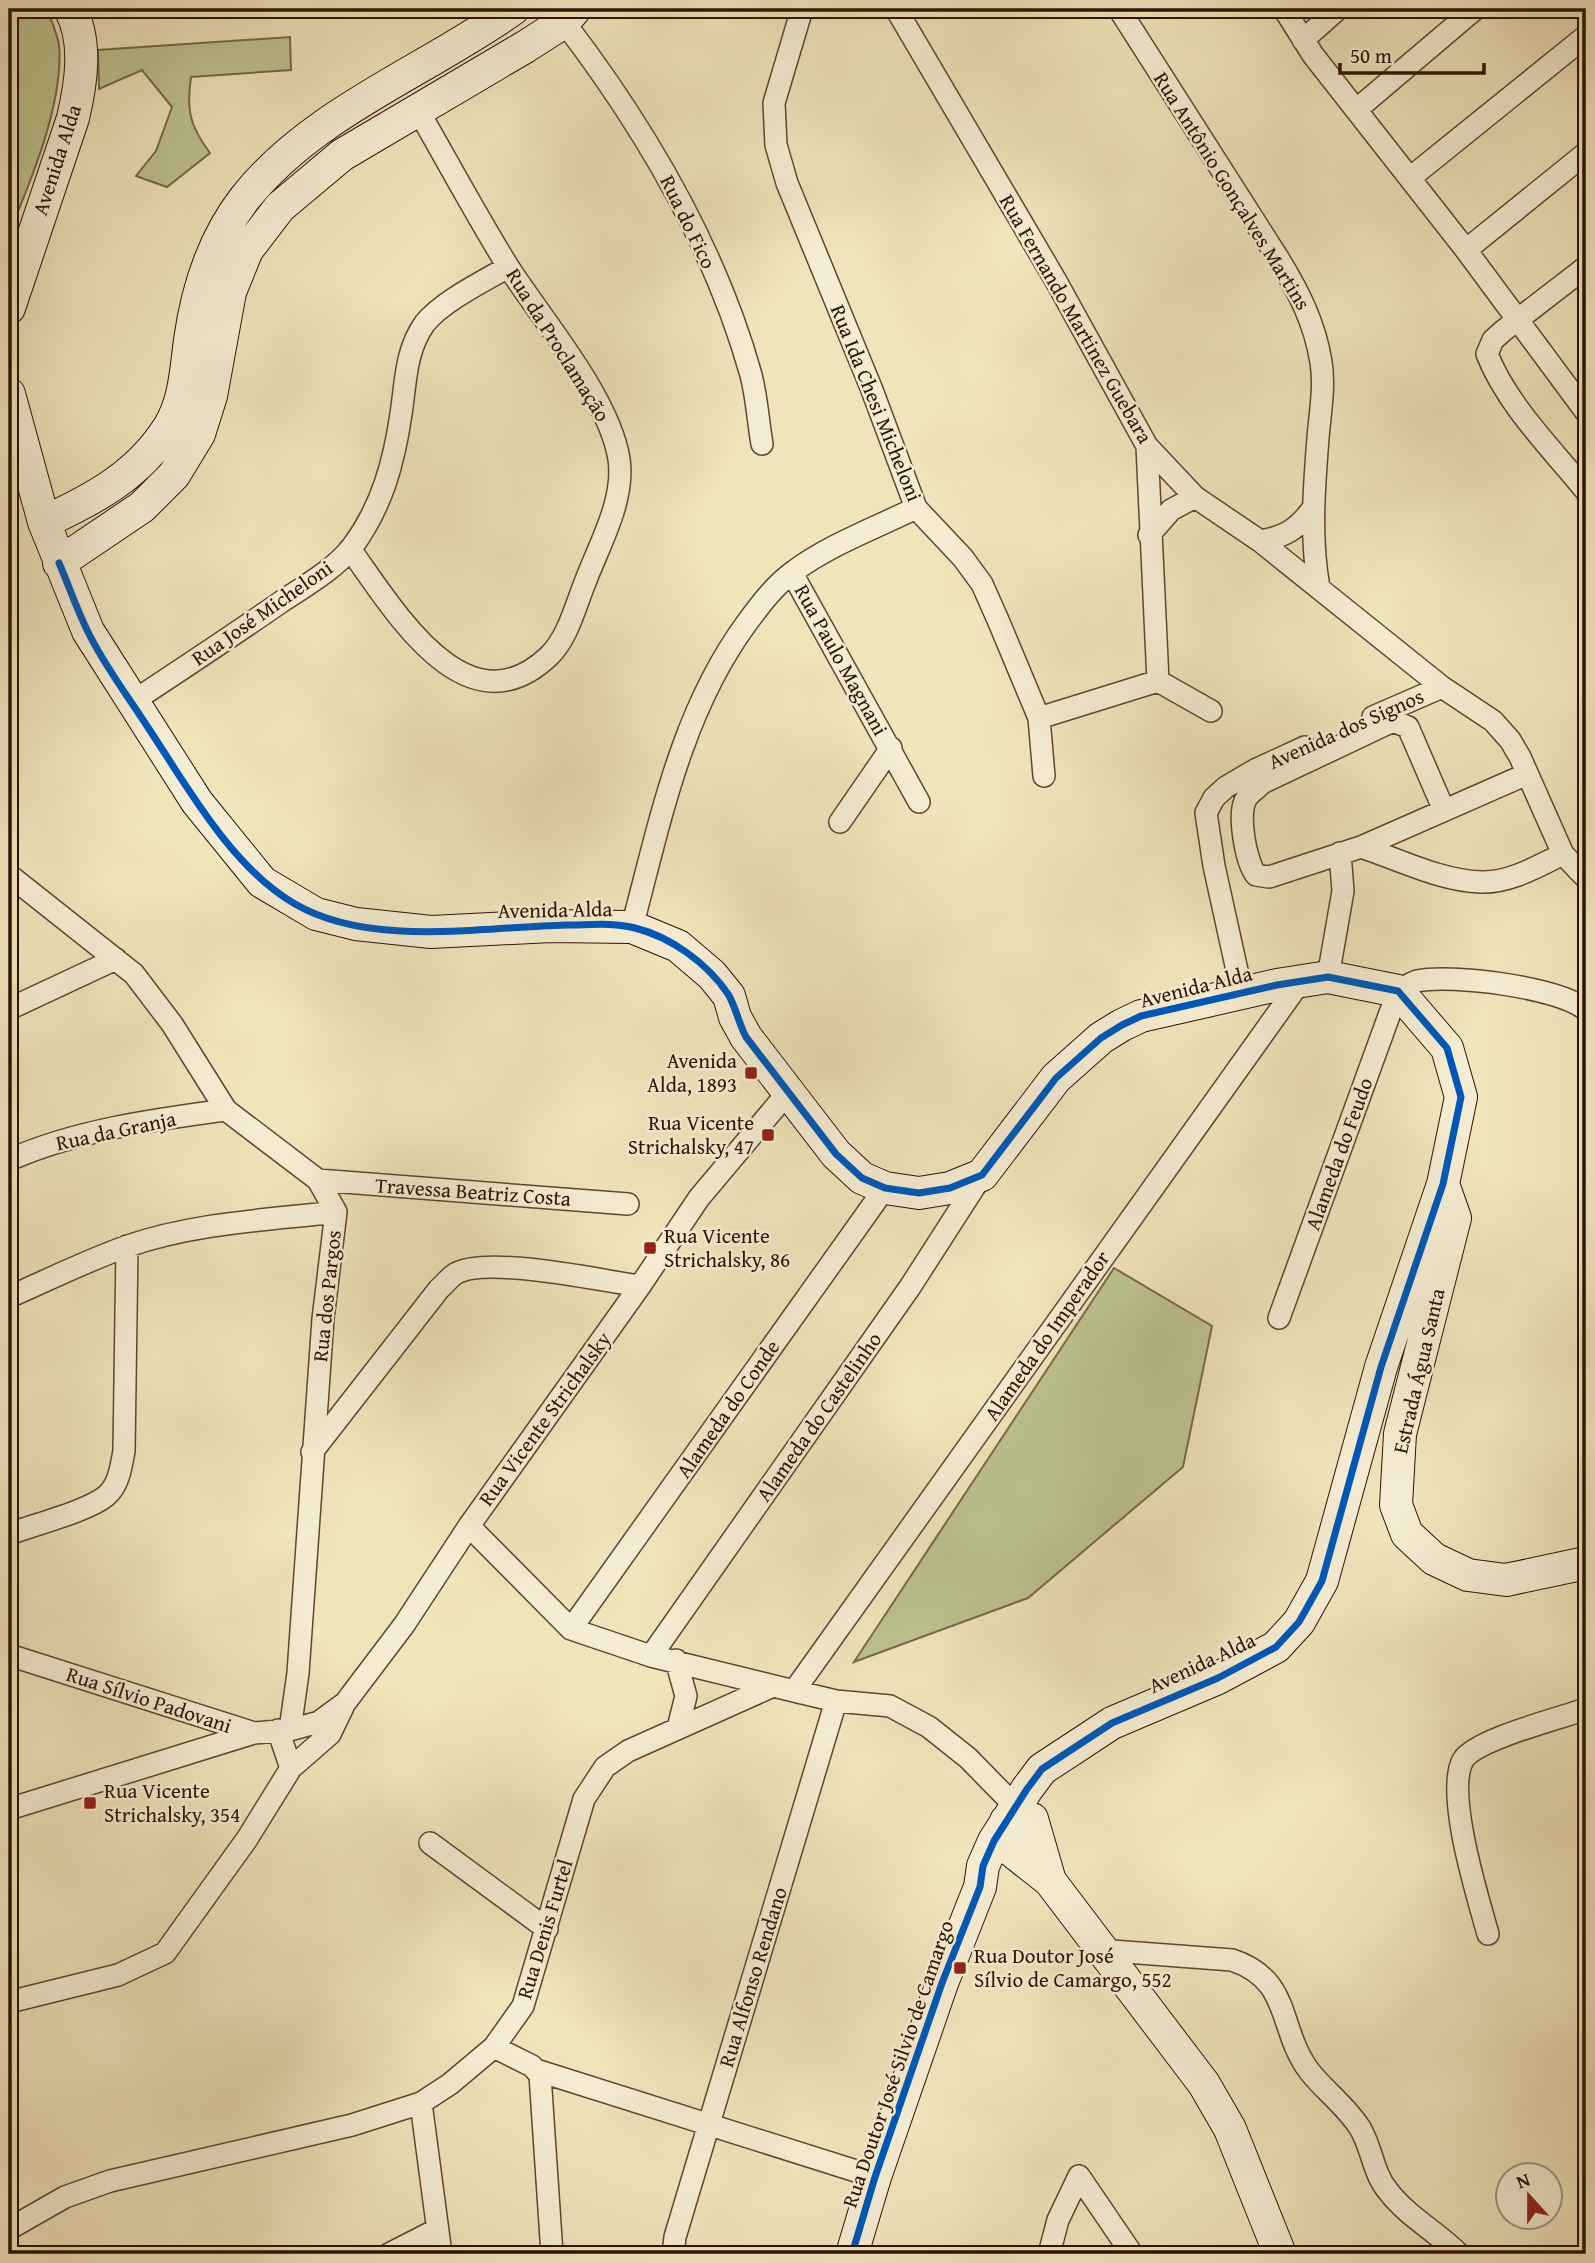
<svg xmlns="http://www.w3.org/2000/svg" width="1595" height="2263" viewBox="0 0 1595 2263" font-family="'Gentium Book Plus',serif">
  <style>
    .green { fill: #bdc38e; stroke: #756a48; stroke-width: 2 }
    .lines { fill: none; stroke-linecap: round; stroke-linejoin: round }
    .street-casing { stroke: #5e4631; stroke-width: 24 }
    .secondary-casing { stroke: #2d1203; stroke-width: 34 }
    .street { stroke: #f5edd3; stroke-width: 21 }
    .secondary { stroke: #f5edd3; stroke-width: 32 }
    .cycleway-casing { stroke: #f5edd3; stroke-width: 11 }
    .cycleway { stroke: #0057b8; stroke-width: 7 }
    .poi-dot { fill: #8f2418; stroke: #f5edd3; stroke-width: 2.5 }
    .labels { text-anchor: middle; stroke-width: 5; stroke-linejoin: round; paint-order: stroke }
    .street-label { font-size: 21px; fill: #2d1203; stroke: #f5edd3 }
    .poi-label { font-size: 21px; fill: #2d1203; stroke: #f5edd3; text-anchor: start }
  </style>
  <rect width="100%" height="100%" fill="#f0e4bb"/>
  <filter id="stains"><feTurbulence type="fractalNoise" baseFrequency=".00286" numOctaves="4"/><feColorMatrix values="0 0 0 0 .2 0 0 0 0 .09 0 0 0 0 .02 0 0 0 .5 -.17"/></filter>
  <radialGradient id="worn" r=".72"><stop offset=".6" stop-color="#630" stop-opacity="0"/><stop offset="1" stop-color="#630" stop-opacity=".3"/></radialGradient>
  <path class="green" d="M9,9h38c4,11 10,24 12,36 5,57 -28,136 -50,188z
    M290,37l1,33 -100,7c-5,34 -1,49 19,76l-43,34 -31,-11 20,-25 16,-44 -30,-37 -43,19 -1,-39z
    M1114,1268l98,58 -29,141 -155,131 -174,64z"/>
  <g class="lines">
    <defs>
      <path id="street" d="M802,9l-28,94 2,42 11,38 85,207 44,118 47,50 19,26 16,36 41,98 5,58
        M896,9l160,272 91,165 48,51 65,44 182,146 51,34 17,19 10,17 43,97 23,24
        M1119,9l159,249c21,34 37,66 43,104 4,25 -1,51 -3,76 -4,51 -8,99 1,150
        M1284,9l29,46 153,195 120,162
        M564,22c81,106 151,224 187,353 6,23 7,46 11,69
        M1303,40l35,-31
        M1356,110l119,-101
        M1410,178l176,-142
        M1466,250l120,-97
        M1586,267l-83,64 -10,9 -6,14c20,51 65,95 99,137
        M1147,446l11,235
        M1149,535l22,-25 24,-13
        M1260,541c25,-4 38,-12 53,-33
        M350,549c43,59 116,186 199,107 19,-18 27,-52 37,-76 14,-37 39,-80 33,-121 -10,-62 -76,-138 -110,-191 -32,-51 -60,-104 -90,-156
        M792,573l127,229
        M132,702c50,-33 100,-66 149,-100 24,-16 54,-33 71,-55 30,-40 42,-85 49,-133 5,-32 4,-63 24,-91 18,-22 59,-42 83,-56
        M1373,717l69,-30
        M1039,718l119,-37 53,30
        M1443,808l-35,-81 -15,-6 -131,62c-4,5 -13,10 -16,16 -9,15 0,63 10,76l13,2 92,-30 166,-73
        M840,822l51,-74
        M1361,847c37,12 80,34 120,35 29,1 57,-16 82,-28
        M9,875l125,99 38,50 54,86 92,70 18,32 -13,107 -25,354 -8,57
        M632,927c28,-105 49,-214 114,-303 14,-19 28,-38 47,-52 36,-27 82,-44 123,-64
        M1328,977l15,-86 -3,-38
        M1242,993l-28,-127 -8,-53 8,-15 12,-11 29,-17 50,-23
        M9,1009l107,-50
        M9,1160c68,-30 143,-40 217,-50
        M318,1180l310,24
        M9,1297c39,-17 79,-37 119,-51 67,-23 139,-26 208,-34
        M1279,1318l119,-327c6,-3 12,-8 19,-10 35,-7 142,6 169,29
        M312,1452l127,-163c5,-4 10,-11 16,-15 31,-19 147,7 185,12
        M469,1526l102,103 80,27 143,35 42,10 54,5 39,21 39,31 47,48
        M9,1534c24,-9 79,-23 97,-38 13,-11 15,-29 18,-45l3,-205
        M571,1629l314,-441
        M9,1655l245,78 36,-3 29,-8 26,-19 59,-78 65,-99 171,-240 59,-88 90,-107
        M651,1656l259,-369 72,-112
        M676,1660l10,36 -8,32
        M794,1691l506,-709
        M291,1768l39,-34 13,-27
        M9,1809l245,-76
        M430,1843l117,86
        M1488,1934c-10,-36 -43,-141 -25,-174 13,-21 98,-42 123,-51
        M1099,1950l133,10c61,20 45,69 78,112 16,20 36,34 50,56 12,20 13,45 28,63 19,25 49,41 71,63
        M9,2002l109,-27 47,-22 82,-114 44,-71 -13,-38
        M494,2047l38,19 8,9 12,179
        M539,2071l336,106
        M421,2103l20,151
        M1079,2176l53,78
        M9,2229l56,-32 45,-16 242,-56 69,-22 29,-19 44,-37 29,-41 61,-207 21,-32 23,-16 145,-65
        M389,2254l47,-24
        M673,2254l2,-17 161,-536
        M1049,2254l9,-34 21,-44"/>
      <path id="secondary" d="M9,308l64,-190c8,-34 15,-77 -3,-109
        M9,394l35,128 44,109 109,171 65,80 54,32 40,10 75,8 120,-6 81,1 46,19 34,29 17,21 6,21 11,20 90,117 26,24 23,10 34,5 31,-5 32,-13 74,-97 45,-40 21,-13 19,-9 136,-31 51,-8 70,14 49,57 14,49 -18,87 -62,183 -59,214 -23,41 -23,25 -58,31 -106,45 -70,46 -15,20 -33,52 -11,25 -3,21 -38,96 -67,194 -23,77
        M44,522c50,-23 95,-47 125,-95 16,-26 17,-57 21,-87 7,-50 23,-101 55,-142 67,-85 181,-127 268,-189
        M59,563l83,-56 32,-32 25,-41 12,-38 19,-104 17,-42 33,-43 62,-52 183,-108 39,-25 11,-13
        M1443,1184l12,34 -55,216 -4,71 11,29 27,25 34,16 38,5 80,-17
        M1032,1819l18,62
        M1006,1821l6,30 38,30 154,203 26,45 50,125"/>
    </defs>
    <use href="#street" class="street-casing"/>
    <use href="#secondary" class="secondary-casing"/>
    <use href="#street" class="street"/>
    <use href="#secondary" class="secondary"/>
    <defs>
      <path id="cycleway" d="M59,563c10,23 18,47 29,69 16,33 39,63 59,94 40,60 84,141 148,178 76,44 187,23 271,21 22,0 47,-3 69,3 36,9 72,35 93,66 7,11 11,30 18,43l90,117 26,24 23,10 34,5 31,-5 32,-13 74,-97 45,-40 21,-13 19,-9 136,-31 51,-8 70,14 49,57 14,49 -18,87 -62,183 -59,214 -23,41 -23,25 -58,31 -106,45 -70,46 -15,20 -33,52 -11,25 -3,21 -38,96 -67,194 -23,77"/>
    </defs>
    <use href="#cycleway" class="cycleway-casing"/>
    <use href="#cycleway" class="cycleway"/>
  </g>
  <g class="poi-dot">
    <rect x="744" y="1066" width="14" height="14" rx="3.5"/>
    <rect x="761" y="1128" width="14" height="14" rx="3.5"/>
    <rect x="643" y="1241" width="14" height="14" rx="3.5"/>
    <rect x="83" y="1796" width="14" height="14" rx="3.5"/>
    <rect x="953" y="1961" width="14" height="14" rx="3.5"/>
  </g>
  <g class="labels">
    <g class="street-label">
      <text transform="translate(57 160) rotate(-72)" y="7">Avenida Alda</text>
      <text transform="translate(1232 191) rotate(58)" y="7">Rua Antônio Gonçalves Martins</text>
      <text transform="translate(688 222) rotate(64)" y="7">Rua do Fico</text>
      <text transform="translate(1076 319) rotate(60)" y="7">Rua Fernando Martinez Guebara</text>
      <text transform="translate(558 345) rotate(58)" y="7">Rua da Proclamação</text>
      <text transform="translate(876 403) rotate(68)" y="7">Rua Ida Chesi Micheloni</text>
      <text transform="translate(262 613) rotate(-35)" y="7">Rua José Micheloni</text>
      <text transform="translate(841 660) rotate(61)" y="7">Rua Paulo Magnani</text>
      <text transform="translate(1346 729) rotate(-24)" y="7">Avenida dos Signos</text>
      <text transform="translate(555 910) rotate(-1)" y="7">Avenida Alda</text>
      <text transform="translate(1196 987) rotate(-14)" y="7">Avenida Alda</text>
      <text transform="translate(116 1131) rotate(-12)" y="7">Rua da Granja</text>
      <text transform="translate(1339 1154) rotate(-70)" y="7">Alameda do Feudo</text>
      <text transform="translate(473 1192) rotate(4)" y="7">Travessa Beatriz Costa</text>
      <text transform="translate(327 1296) rotate(-84)" y="7">Rua dos Pargos</text>
      <text transform="translate(1047 1336) rotate(-55)" y="7">Alameda do Imperador</text>
      <text transform="translate(1419 1371) rotate(-77)" y="7">Estrada Água Santa</text>
      <text transform="translate(728 1409) rotate(-55)" y="7">Alameda do Conde</text>
      <text transform="translate(819 1417) rotate(-55)" y="7">Alameda do Castelinho</text>
      <text transform="translate(545 1419) rotate(-54)" y="7">Rua Vicente Strichalsky</text>
      <text transform="translate(1202 1663) rotate(-25)" y="7">Avenida Alda</text>
      <text transform="translate(149 1700) rotate(18)" y="7">Rua Sílvio Padovani</text>
      <text transform="translate(545 1929) rotate(-73)" y="7">Rua Denis Furtel</text>
      <text transform="translate(753 1977) rotate(-73)" y="7">Rua Alfonso Rendano</text>
      <text transform="translate(898 2064) rotate(-71)" y="7">Rua Doutor José Silvio de Camargo</text>
    </g>
    <g class="poi-label">
      <text x="737" y="1068" text-anchor="end">Avenida<tspan x="737" dy="24">Alda, 1893</tspan></text>
      <text x="754" y="1130" text-anchor="end">Rua Vicente<tspan x="754" dy="24">Strichalsky, 47</tspan></text>
      <text x="664" y="1243">Rua Vicente<tspan x="664" dy="24">Strichalsky, 86</tspan></text>
      <text x="104" y="1798">Rua Vicente<tspan x="104" dy="24">Strichalsky, 354</tspan></text>
      <text x="974" y="1963">Rua Doutor José<tspan x="974" dy="24">Sílvio de Camargo, 552</tspan></text>
    </g>
  </g>
  <rect width="1595" height="2263" fill="none" stroke="#f0e4bb" stroke-width="35"/>
  <rect x="10" y="10" width="1574" height="2242" fill="none" stroke="#2d1203" stroke-width="3.5"/>
  <rect x="18" y="18" width="1560" height="2228" fill="none" stroke="#2d1203" stroke-width="2"/>
  <g transform="translate(1529 2196) rotate(339)"><circle r="33" fill="#f5edd3" stroke="#a59580" stroke-width="2"/>
  <path d="M0-5L12 26L0 18L-12 26Z" fill="#8f2418"/>
  <text y="-10" font-size="19" font-weight="bold" text-anchor="middle" fill="#2d1203">N</text>
  </g>
  <path d="M1340 63v10h144v-10" fill="none" stroke="#2d1203" stroke-width="3.5"/>
  <text x="1350" y="63" font-size="21" fill="#2d1203" stroke="#f5edd3" stroke-width="5" paint-order="stroke">50 m</text>
  <rect width="100%" height="100%" filter="url(#stains)"/>
  <rect width="100%" height="100%" fill="url(#worn)"/>
</svg>
